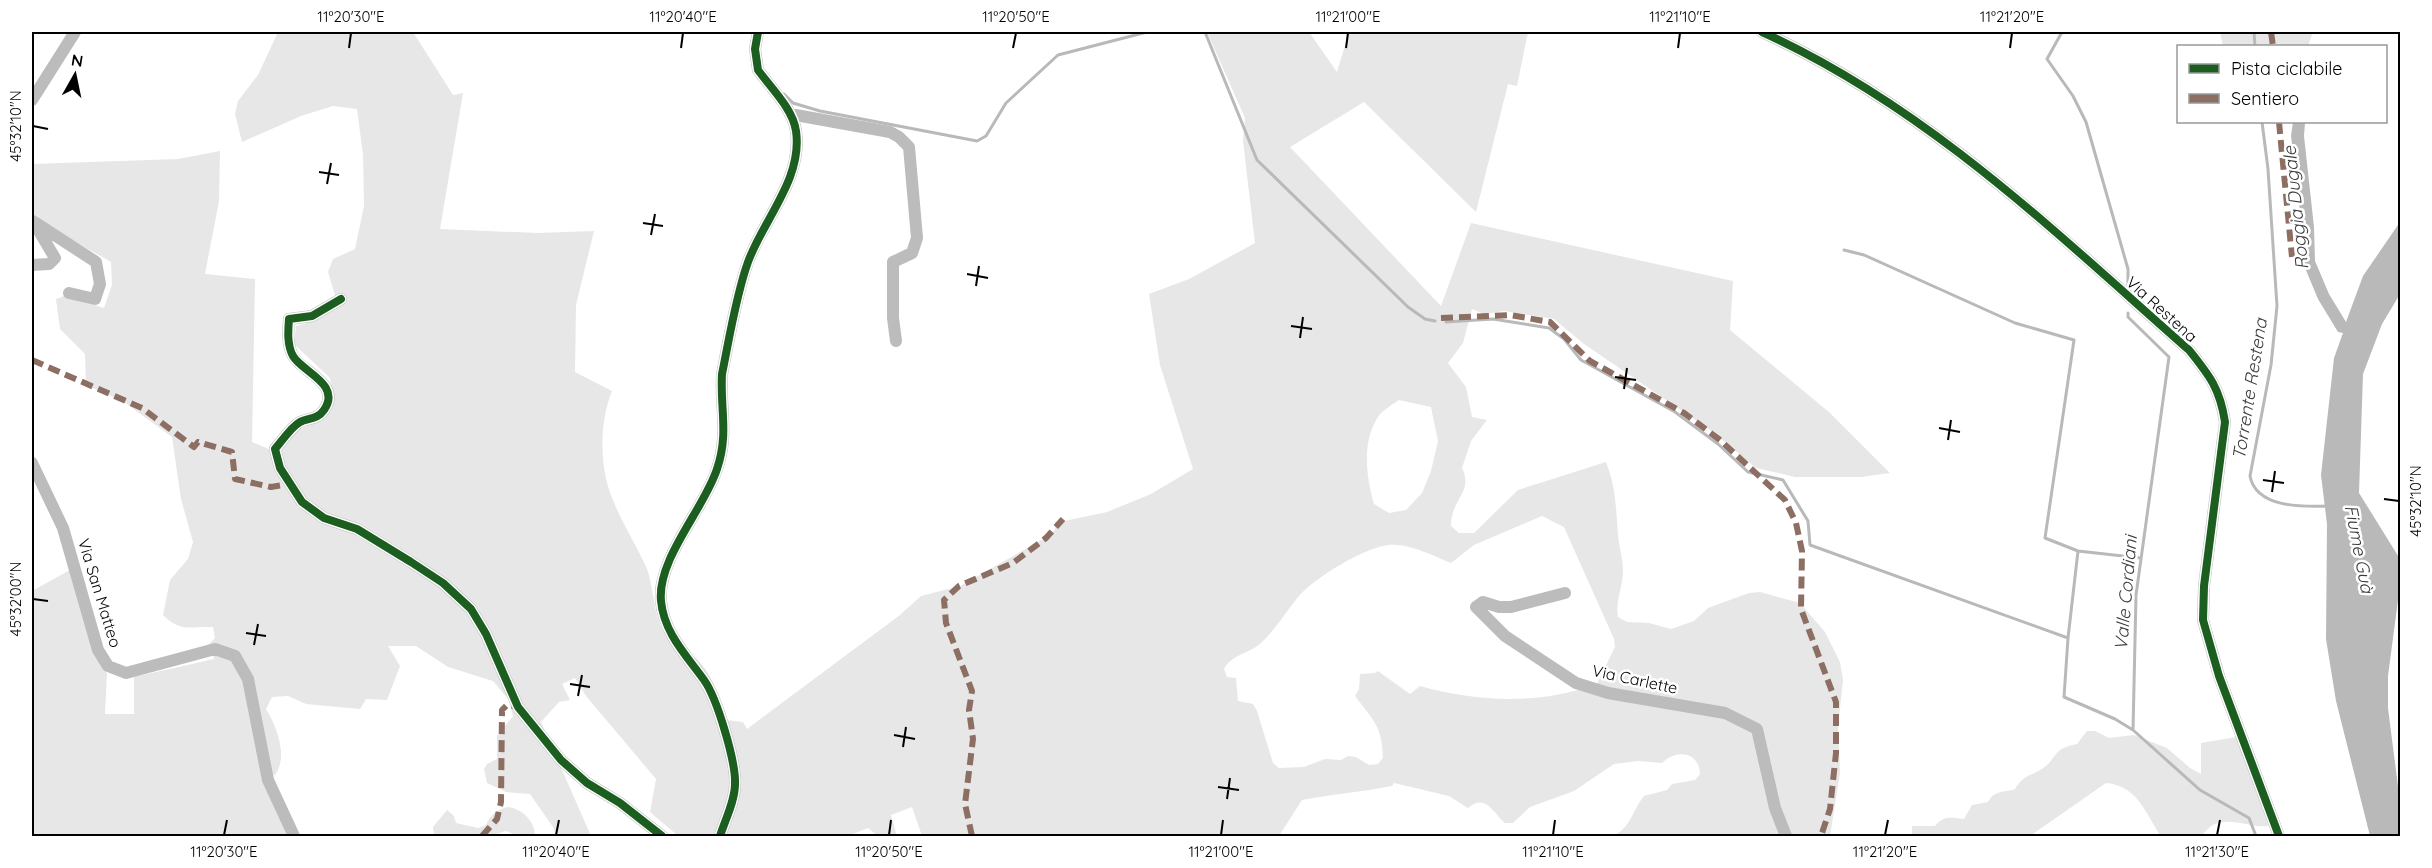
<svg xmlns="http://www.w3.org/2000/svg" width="2432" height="868" viewBox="0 0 2432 868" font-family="Quicksand,sans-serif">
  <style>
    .green { fill: #e7e7e7; fill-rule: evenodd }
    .water { fill: #b9b9b9 }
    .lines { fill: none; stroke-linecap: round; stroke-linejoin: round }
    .stream { stroke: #b9b9b9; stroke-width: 3 }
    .minor { stroke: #bcbcbc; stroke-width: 12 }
    .quiet { stroke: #8d6e63; stroke-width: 6; stroke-dasharray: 12 6; stroke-linecap: butt }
    .cycleway-casing { stroke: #fff; stroke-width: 11 }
    .cycleway { stroke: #1b5e20; stroke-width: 8 }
    .ticks { fill: none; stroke: #000; stroke-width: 2 }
    .labels { text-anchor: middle; stroke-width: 5; stroke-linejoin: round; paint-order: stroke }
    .street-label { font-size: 16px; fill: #000; stroke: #fff }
    .water-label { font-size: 18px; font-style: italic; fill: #3c3c3c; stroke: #fff }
    .neatline { fill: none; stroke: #000; stroke-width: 2 }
    .ticks-label { font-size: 15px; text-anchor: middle; fill: #000 }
  </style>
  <rect width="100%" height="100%" fill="#fff"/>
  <path class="green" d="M278,32h135l40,63 10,-2 -23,136 97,4 57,-2 -18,74 -1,67 37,19c-12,29 -13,73 -1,104 9,25 25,49 36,74 8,23 5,44 19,67 7,10 21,14 30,22 16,15 25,42 30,62l17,2 4,7 153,-114 21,-19 39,-10 83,-47 12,-9v-7l52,-11 44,-18 42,-25 -33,-104 -11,-71 40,-15 66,-36 -12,-102 2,-23 -38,-86h102l28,40 12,-40h179l-11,54 -9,-2 -32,128 -112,-110 -74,45 151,159 30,-83 262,58 -3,49 100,83 60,60 -29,4h-66l-39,-9 -43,-36 -129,-88 -30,-25 -50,-8 -20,3 -12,-5 -9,34 -15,20 18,24 6,30 15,3 -16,21 -9,27c12,24 -11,30 -11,58l8,7h15l44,-43 88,-28c10,25 10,47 12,73 1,12 5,23 5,36 0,15 -8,31 -5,46l9,5 22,1 22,6 23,-8 14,-13 41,-15 11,-1 40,11 25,29 15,30 3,18 -5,47 2,46 -10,63h-218c18,-6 21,-27 32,-40l23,-6 5,-6 23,-4 5,-6c-1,-23 -24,-25 -38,-11l-24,-2 -24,3 -40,27 -44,16 -17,16h-8c-12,-10 -19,-30 -37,-15l-19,-12 -55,-13 -2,3c-30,6 -60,8 -90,14l-23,36h-357l-10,-29 -21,8 6,21h-19l-10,-8 -20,8h-170l-28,-24 6,-33 -70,-83 -11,-18 -13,6 8,16 -11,2 -18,20 50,114h-35l-3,-9 -23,-33 -24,-2 -19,-9 -3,-14 3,-5 10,-5v-23l16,-20 -4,-16 -16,-19 -45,-14 -32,-21h-28l12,20 -13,34 -21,-1 -6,10 -54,-5 -18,-8 -16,1 -6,12c10,16 23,48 9,66l-8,-2 28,63h-263v-245l47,-26 7,20 -9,4 30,85 -2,40h29v-37l80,-18 -5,-15 6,-6 -2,-11c-23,-1 -32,6 -50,-12l7,-35 18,-21 5,-17 -12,-43 -9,-62 -48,-35 -38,-17 -1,-31 -25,-25 -4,-30 8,-3 40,12 8,-23 -1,-23 -79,-45v-53l146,-5 42,-8 -1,50 -14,73 50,5 -3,163 17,7 9,11 11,-26 32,-14 12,-22 -3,-20 -36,-34 2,-18 21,-6 21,-15 -10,-33 5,-13 22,-10 9,-43 -1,-51 -6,-46 -24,-3 -32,10 -59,26 -7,-28 3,-13 20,-26zM1399,400l32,7 7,34 -7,30 -9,22 -16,17 -17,3 -15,-9c-8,-28 -13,-64 6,-90 5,-5 13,-10 19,-14zM1542,516l22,11 50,112 1,8 -18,37c-57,21 -119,18 -177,2l-10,8 -32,-23 -3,2 -15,1 -1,15 -4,7c19,25 27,30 28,62l-5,6 -9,1 -13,-8 -8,-1 -7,4 -16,-1 -21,8 -25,1 -6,-5 -16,-52 -4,-7 -15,-3 -2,-23 -9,-1 -3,-8c7,-14 26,-16 37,-26 14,-13 25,-31 37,-46 16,-19 67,-50 91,-52 20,-2 44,11 62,18l23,-18z
    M2220,32h93l-5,14h-85z
    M2087,731h8l14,7 25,-3 33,13 23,20 11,6v-31l35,-6 33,89c-19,2 -36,-9 -54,-2 -6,2 -10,9 -15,12h-39c-16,-23 -23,-50 -55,-53l-76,53h-118v-10h23c9,-11 16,-8 29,-7l8,-14 16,-3c6,-12 15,-9 27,-13 10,-15 12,-11 25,-19 19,-11 10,-21 37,-26z
    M508,807c15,2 27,15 27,29h-16l-13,-5 -16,5 -56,-1 -1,-8 14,-17 7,6 2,7 22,5 8,-3c4,-10 12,-16 22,-18z"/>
  <path class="water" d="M2293,122h12l-1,14 10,91 1,34 14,33 17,28 17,-46 37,-54v72l-18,30 -19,50 -4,119 41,66v26l-12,91v32l12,94v34h-30l-34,-135 -10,-62 1,-115 -6,-49 13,-117 9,-25 -5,-1 -20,-33 -15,-36 -1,-35 -11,-92z"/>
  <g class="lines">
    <path class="stream" d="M1205,32l52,128 151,147 17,12 10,2
      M2062,32l-15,27 26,37 13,26 42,147v23
      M2254,32l1,14
      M784,94l9,9 27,8 157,30 9,-5 20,-33 52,-48 89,-23
      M2262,122l6,47 9,137 -6,59 -21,111c6,32 52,31 79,30
      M1844,250l20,5 151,68 59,17 -29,198 33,13 63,7
      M2128,313v4l41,40 -33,238 -3,135 67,60 49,28 7,18
      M1446,322l47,-3 56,9 15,11 17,21 94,52 43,32 30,28 35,8 25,41 2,24 258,93 -4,59 51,22 18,11
      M2068,638l10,-87"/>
    <path class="minor" d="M1762,32c165,75 293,200 427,318 21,26 31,39 36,72l-21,164 -1,34 16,56 60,160
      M32,100l43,-68
      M790,114l100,18 9,5 10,10 8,91 -5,15 -19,9v56l3,23
      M36,223l60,39 4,22 -5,15 -26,-6
      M32,265l17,-1 6,-6 -22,-37
      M341,299l-29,17 -23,3c-1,12 -2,26 4,37 9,16 49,28 31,54 -6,9 -15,8 -24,12 -9,5 -18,19 -25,27l5,19 22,34 22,16 33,11 54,33 32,21 28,26 15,25 32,73 43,53 26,23 33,20 42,33
      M32,463l31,65 35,122 10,16 18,7 89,-24 20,7 13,23 20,101 26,56
      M1565,593l-54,14h-12l-16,-5 -7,5 29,29 71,47 32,10 117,20 32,16 18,79 11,28
      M720,836c5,-16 15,-35 15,-52 1,-22 -18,-86 -31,-104 -18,-25 -40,-47 -43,-79 -4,-42 43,-92 56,-132 12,-35 3,-60 5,-95 7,-34 14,-79 26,-112 15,-42 55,-83 48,-131 -3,-22 -25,-43 -38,-61l-3,-21 3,-17"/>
    <path class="quiet" d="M2271,32l2,14
      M2279,122l13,135
      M1441,318l69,-3 40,7 40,39 94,52 36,27 65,60 11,23 6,28 -1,58 35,93v51l-6,56 -9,27
      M32,360l110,48 52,39 4,-5 34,10 3,27 36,8 19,-3
      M482,836l15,-17 4,-17 1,-92 5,-5 11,2
      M972,836l-7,-32 8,-65 -4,-29 3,-19 -26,-68 -2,-23 15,-14 54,-23 33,-25 17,-19"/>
    <defs>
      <path id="cycleway" d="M1762,32c165,75 293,200 427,318 21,26 31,39 36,72l-21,164 -1,34 16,56 60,160
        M341,299l-29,17 -23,3c-1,12 -2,26 4,37 9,16 49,28 31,54 -6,9 -15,8 -24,12 -9,5 -18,19 -25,27l5,19 22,34 22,16 33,11 54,33 32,21 28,26 15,25 32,73 43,53 26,23 33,20 42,33
        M720,836c5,-16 15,-35 15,-52 1,-22 -18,-86 -31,-104 -18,-25 -40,-47 -43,-79 -4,-42 43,-92 56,-132 12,-35 3,-60 5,-95 7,-34 14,-79 26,-112 15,-42 55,-83 48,-131 -3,-22 -25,-43 -38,-61l-3,-21 3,-17"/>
    </defs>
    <use href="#cycleway" class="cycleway-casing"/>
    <use href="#cycleway" class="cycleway"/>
  </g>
  <path class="ticks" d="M349,48l2,-15M681,48l2,-15M1013,48l3,-15M1346,48l2,-15M1678,48l2,-15M2010,48l2,-15M33,126l15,3M319,172l20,3M327,184l4,-21M643,223l20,3M651,235l4,-21M967,274l21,4M976,286l3,-20M1291,326l21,3M1300,338l3,-21M1615,377l21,3M1624,389l3,-21M1939,428l21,4M1948,440l3,-20M2263,480l21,3M2272,492l3,-21M2384,499l15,2M33,599l15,2M246,633l20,3M254,645l4,-21M570,684l20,3M578,696l4,-21M894,735l21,4M903,747l3,-20M1218,787l21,3M1227,799l3,-21M224,835l3,-15M556,835l3,-15M889,835l2,-15M1221,835l2,-15M1553,835l2,-15M1885,835l3,-15M2217,835l3,-15"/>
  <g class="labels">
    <g class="street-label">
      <text transform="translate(2162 309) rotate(42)" y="6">Via Restena</text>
      <text transform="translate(100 593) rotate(73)" y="6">Via San Matteo</text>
      <text transform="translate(1635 679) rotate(12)" y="6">Via Carlette</text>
    </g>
    <g class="water-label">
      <text transform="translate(2296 208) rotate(-96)" y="6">Roggia Dugale</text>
      <text transform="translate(2250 389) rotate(-81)" y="6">Torrente Restena</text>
      <text transform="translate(2359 549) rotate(79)" y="6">Fiume Guà</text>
      <text transform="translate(2126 593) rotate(-85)" y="6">Valle Cordiani</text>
    </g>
  </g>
  <rect width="2432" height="868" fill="none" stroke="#ffffff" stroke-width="66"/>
  <rect x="2177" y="45" width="210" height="78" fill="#ffffff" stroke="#999999" stroke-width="1.5"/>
  <rect x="2189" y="64" width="30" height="9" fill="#1b5e20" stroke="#999999" stroke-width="1.5"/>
  <text x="2231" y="75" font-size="18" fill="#000000">Pista ciclabile</text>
  <rect x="2189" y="94" width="30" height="9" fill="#8d6e63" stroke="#999999" stroke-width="1.5"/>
  <text x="2231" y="105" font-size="18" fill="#000000">Sentiero</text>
  <g transform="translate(75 75) rotate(9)" stroke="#ffffff" stroke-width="4.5" paint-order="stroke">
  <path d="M0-4.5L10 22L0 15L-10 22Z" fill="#000000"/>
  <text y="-9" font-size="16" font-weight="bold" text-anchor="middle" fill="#000000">N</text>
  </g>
  <rect x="33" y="33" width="2366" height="802" class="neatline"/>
  <g class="ticks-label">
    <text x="351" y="22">11°20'30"E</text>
    <text x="683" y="22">11°20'40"E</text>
    <text x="1016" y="22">11°20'50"E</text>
    <text x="1348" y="22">11°21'00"E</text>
    <text x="1680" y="22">11°21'10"E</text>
    <text x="2012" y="22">11°21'20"E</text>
    <text transform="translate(16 126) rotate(-90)" y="5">45°32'10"N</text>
    <text transform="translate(2416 501) rotate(-90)" y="5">45°32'10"N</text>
    <text transform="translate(16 599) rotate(-90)" y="5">45°32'00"N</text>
    <text x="224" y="857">11°20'30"E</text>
    <text x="556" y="857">11°20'40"E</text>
    <text x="889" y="857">11°20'50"E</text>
    <text x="1221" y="857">11°21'00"E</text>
    <text x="1553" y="857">11°21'10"E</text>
    <text x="1885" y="857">11°21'20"E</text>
    <text x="2217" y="857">11°21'30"E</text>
  </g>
</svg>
